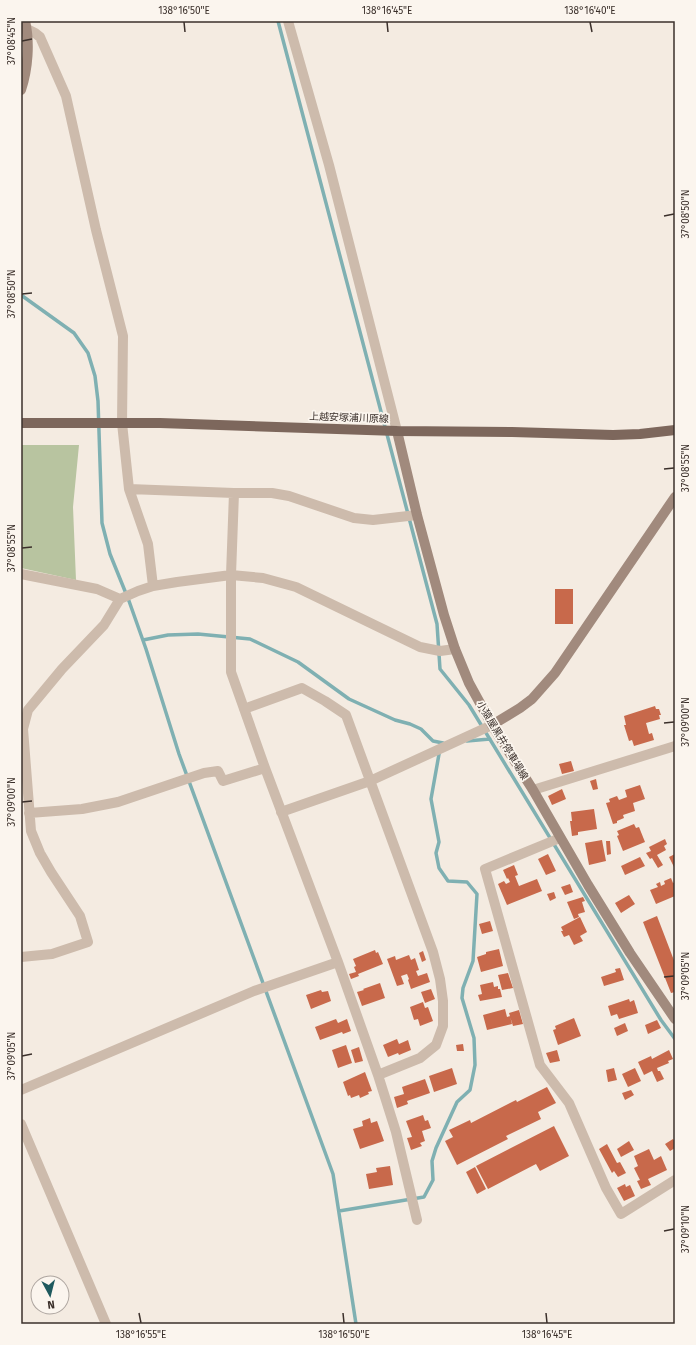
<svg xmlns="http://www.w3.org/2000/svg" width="696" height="1345" viewBox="0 0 696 1345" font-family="'Fira Sans','Noto Sans JP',sans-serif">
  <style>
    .green { fill: #b8c4a0 }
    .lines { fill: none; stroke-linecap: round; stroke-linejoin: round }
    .stream { stroke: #7fb0b2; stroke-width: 3.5 }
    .building { fill: #c8694b }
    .street { stroke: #cdbbac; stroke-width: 10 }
    .secondary { stroke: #a18a7d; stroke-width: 10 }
    .primary { stroke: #7d675c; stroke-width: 10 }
    .ticks { fill: none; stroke: #3b302b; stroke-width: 1.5 }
    .labels { text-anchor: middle; stroke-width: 3.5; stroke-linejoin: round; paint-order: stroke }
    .street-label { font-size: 10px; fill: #3b302b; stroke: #fbf5ee }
    .neatline { fill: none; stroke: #3b302b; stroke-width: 1.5 }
    .ticks-label { font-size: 10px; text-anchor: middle; fill: #3b302b }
  </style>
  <rect width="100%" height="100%" fill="#f4ebe1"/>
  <path class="green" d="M21,445h58l-6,62 3,73 -55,-12z"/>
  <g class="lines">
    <path class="stream" d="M278,21l159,603 3,45 29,36 192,315 14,19
      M21,295l53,38 14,20 7,23 3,25 4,122 8,31 19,47 17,48 33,105 154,420 23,150
      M143,640l25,-5 30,-1 52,5 48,23 51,37 46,21 15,4 11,5 12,12 10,2
      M467,741l23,-2
      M339,1211l85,-14 9,-17 -1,-19 4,-13 21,-46 13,-12 5,-25 -1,-27 -12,-40 1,-10 10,-27 4,-67 -10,-12 -19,-1 -9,-13 -3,-15 3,-11 -8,-43 10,-56"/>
  </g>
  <path class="building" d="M555,589h18v35h-18z
    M655,706l1,3h3l2,6h-2l1,4 -14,4 3,11 3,-1 2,7 -20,6 -2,-6 -3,1 -5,-16h2l-2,-9z
    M571,761l3,10 -12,3 -3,-10z
    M596,779l2,10 -5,1 -3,-9z
    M640,785l5,14 -12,4 2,8 -12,4 1,3 -7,3v2l-4,1 -7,-21 4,-1 -1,-3 8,-3 2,4 8,-3 -2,-7z
    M562,789l4,10 -14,6 -4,-9z
    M594,809l3,20 -19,3v3l-6,1 -2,-15h2l-1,-9z
    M634,824l2,4 3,-1 6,15 -22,9 -6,-15 2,-1 -2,-4z
    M665,839l2,5 -3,2 2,4 -9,5 6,10 -5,3 -6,-10 -2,1 -4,-6 5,-2 -2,-4z
    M602,840l4,21 -17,4 -4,-22z
    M606,841h4l1,13 -4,1z
    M548,854l8,17 -10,4 -8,-16z
    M675,854v15l-6,-12z
    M640,857l5,9 -20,9 -4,-9z
    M514,865l4,10 -3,1 4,10 18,-7 5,12 -35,14 -9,-21 6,-3 2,3 4,-2 -2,-4 -1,1 -4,-9z
    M671,878l2,5 2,-1v14l-19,8 -6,-14 8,-3 -2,-3 4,-2 1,4 4,-2 -1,-3z
    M570,884l3,8 -8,3 -4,-8z
    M554,892l2,6 -6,3 -3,-7z
    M629,895l6,9 -14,9 -6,-10z
    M583,897l2,4 -3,1 3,10 -7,2 1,3 -5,2 -7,-17z
    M657,916l18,47v29l-4,1 -28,-71z
    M580,917l7,15 -7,4 3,5 -9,4 -5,-10 -5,2 -3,-6h2l-2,-4z
    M490,921l3,10 -11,3 -3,-10z
    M499,949l4,17 -22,6 -4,-15 9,-3v-2z
    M375,950l1,3 2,-1 5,12 -25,10 1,2 -8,3 -2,-5 7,-2 -2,-5 2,-1 -3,-7z
    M423,951l3,9 -4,2 -3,-9z
    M409,955l2,5 4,-2 4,12 -3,1 2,5 9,-3 3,9 -19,7 -3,-9 1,-1 -2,-5 -6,2 3,8 -7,2 -10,-27 8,-3 1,4z
    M620,968l4,12 -20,6 -3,-9 15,-5 -1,-3z
    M508,973l5,15 -11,2 -4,-15z
    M493,982l1,5 4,-1v3h2l2,8 -22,4 -2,-6 4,-1 -2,-9z
    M380,983l5,15 -23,8 -5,-14 7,-2 -1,-1z
    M431,989l4,10 -10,4 -4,-11z
    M321,990l1,2 6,-1 3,10 -20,8 -5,-14z
    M629,999l1,3 4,-2 4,13 -19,6 -2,-5 -6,2 -3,-10z
    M423,1002l2,6 3,-1 5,14 -13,5 -2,-7 -4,1 -4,-13z
    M505,1009l2,8 3,-1 2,8 -25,6 -4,-15z
    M519,1010l4,14 -10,2 -4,-13z
    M574,1018l7,18 -23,9 -5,-15 3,-1 -1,-3z
    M336,1019l2,4 9,-4 4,12 -8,3 -1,-2 -22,8 -5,-13z
    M657,1020l4,8 -13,6 -3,-9z
    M625,1023l3,8 -11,5 -3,-8z
    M397,1039l2,5 9,-4 3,10 -12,5 -1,-2 -10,4 -5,-12z
    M463,1044l1,7h-7l-1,-6z
    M346,1045l6,18 -14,5 -6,-18z
    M359,1047l4,14 -8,2 -4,-13z
    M557,1050l3,11 -10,2 -4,-10z
    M669,1050l4,9 -5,2 1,2 -12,5 1,3h2l4,8 -7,3 -5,-11 -8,4 -6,-13 13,-6 1,3z
    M452,1068l5,16 -23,8 -5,-16z
    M614,1068l3,12 -9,2 -2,-12z
    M635,1068l6,13 -13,6 -6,-13z
    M365,1072l7,19 -4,1 1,2 -9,4 -1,-3 -8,3 -1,-3 -2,1 -5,-14z
    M425,1079l5,14 -23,8 1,3 -11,4 -3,-11 10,-3 -2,-7z
    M547,1087l9,16 -18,9 3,7 -35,17 2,3 -51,26 -12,-24 8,-4 -4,-7 21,-10 1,3 45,-23 1,2z
    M631,1090l3,5 -9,5 -3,-7z
    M423,1115l2,6 3,-1 3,8 -9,3 3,10 -5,2 2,3 -11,4 -4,-12 5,-1 -6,-16z
    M370,1118l1,5 6,-2 7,20 -24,8 -7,-20 10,-3 -1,-5z
    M554,1126l15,30 -29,15 -4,-7 -48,25 -12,-23z
    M673,1139l2,3v6l-5,3 -5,-7z
    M629,1141l5,9 -13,7 -4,-8z
    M607,1144l10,19 3,-1 6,11 -8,4 -4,-6 -2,2 -13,-24z
    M649,1149l5,11 7,-4 6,14 -19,9 3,6 -10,4 -4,-8 3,-1 -6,-12 4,-2 -4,-10z
    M390,1166l3,19 -24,4 -3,-15 11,-2 -1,-4z
    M475,1167l11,22 -9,5 -11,-22z
    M625,1184l1,3 4,-2 5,11 -11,5 -7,-13z"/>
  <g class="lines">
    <path class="street" d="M288,21l41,144 68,266
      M27,29l8,4 5,4 26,59 30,134 27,106 -1,87 7,66 19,55 5,42
      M129,489l105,4 -3,82v97l34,96 73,194 40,113 18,57 21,88
      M234,493h38l17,3 65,22 19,2 44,-5
      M21,574l76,15 23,10
      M244,709l58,-21 23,13 21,14 87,237 7,27 3,22v25l-7,19 -16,13 -42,17
      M533,790l142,-44
      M281,812l89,-31 122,-56
      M29,813l53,-4 36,-7 86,-29 14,-2 5,10 42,-13
      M560,838l-75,31 55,196 29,38 37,85 15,26 54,-34
      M21,957l31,-3 36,-12 -8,-26 -29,-44 -11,-19 -9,-22 -8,-102 5,-19 34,-41 42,-44 16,-26 18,-8 15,-5 24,-4 54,-7 32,3 33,9 124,60 20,4 15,-2
      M21,1090l233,-99 84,-29
      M21,1124l85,200"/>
    <path class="secondary" d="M21,90c7,-21 9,-48 4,-69
      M397,431l20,84 27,100 11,34 14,34 23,42 41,65 55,95 42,68 45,66
      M492,725l28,-17 12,-9 23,-26 120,-176"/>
    <path class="primary" d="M21,423h139l237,8 115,1 101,3 27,-1 35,-4"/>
  </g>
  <path class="ticks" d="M184,22l1,10M387,22l1,10M590,22l2,10M22,41l10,-2M664,216l10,-2M22,294l10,-1M664,469l10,-1M22,548l10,-1M664,723l10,-1M22,802l10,-1M664,977l10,-1M22,1056l10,-2M664,1231l10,-2M139,1313l2,10M343,1313l1,10M546,1313l1,10"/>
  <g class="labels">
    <g class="street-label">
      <text transform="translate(349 417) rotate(2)" y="4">上越安塚浦川原線</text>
      <text transform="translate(503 740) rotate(59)" y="4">小猿屋黒井停車場線</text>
    </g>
  </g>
  <rect width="696" height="1345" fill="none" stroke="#fbf5ee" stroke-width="44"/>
  <g transform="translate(50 1295) rotate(173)"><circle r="19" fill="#fbf5ee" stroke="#aea6a0"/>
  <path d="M0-3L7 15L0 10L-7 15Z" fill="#1f5a5e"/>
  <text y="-6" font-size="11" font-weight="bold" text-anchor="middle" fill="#3b302b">N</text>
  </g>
  <rect x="22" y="22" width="652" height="1301" class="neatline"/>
  <g class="ticks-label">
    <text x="184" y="14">138°16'50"E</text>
    <text x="387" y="14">138°16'45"E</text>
    <text x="590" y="14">138°16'40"E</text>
    <text transform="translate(11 41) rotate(-90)" y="4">37°08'45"N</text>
    <text transform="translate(685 214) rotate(-90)" y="4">37°08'50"N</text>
    <text transform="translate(11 294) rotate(-90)" y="4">37°08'50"N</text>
    <text transform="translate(685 468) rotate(-90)" y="4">37°08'55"N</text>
    <text transform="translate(11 548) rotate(-90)" y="4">37°08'55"N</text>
    <text transform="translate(685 722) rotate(-90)" y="4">37°09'00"N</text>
    <text transform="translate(11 802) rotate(-90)" y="4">37°09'00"N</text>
    <text transform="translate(685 976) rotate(-90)" y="4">37°09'05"N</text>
    <text transform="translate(11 1056) rotate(-90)" y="4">37°09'05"N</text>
    <text transform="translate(685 1229) rotate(-90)" y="4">37°09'10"N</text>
    <text x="141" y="1338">138°16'55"E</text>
    <text x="344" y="1338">138°16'50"E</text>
    <text x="547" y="1338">138°16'45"E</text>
  </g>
</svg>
